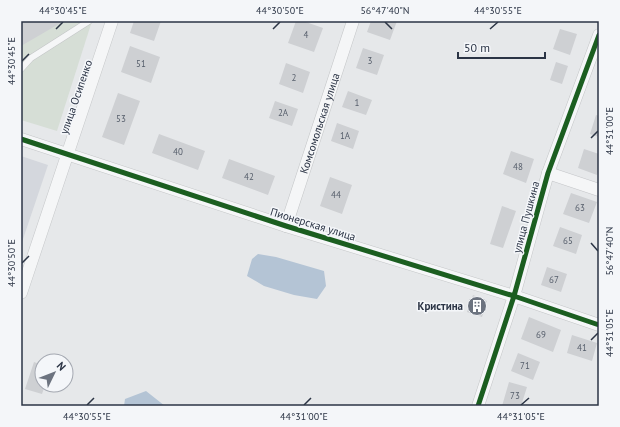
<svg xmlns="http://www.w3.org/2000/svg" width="620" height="427" viewBox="0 0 620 427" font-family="'PT Sans',sans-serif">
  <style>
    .built { fill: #d4d7dd }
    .green { fill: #d6ded6 }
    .water { fill: #b4c4d5 }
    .building { fill: #ced0d3 }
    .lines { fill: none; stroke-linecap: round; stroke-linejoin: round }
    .lane-casing { stroke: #c4c6c8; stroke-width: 7 }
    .street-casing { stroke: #c4c6c8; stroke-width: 13 }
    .lane { stroke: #f5f6f7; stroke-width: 6 }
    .street { stroke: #f5f6f7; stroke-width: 12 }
    .cycleway-casing { stroke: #f4f6f9; stroke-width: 8 }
    .cycleway { stroke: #1b5e20; stroke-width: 5 }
    .ticks { fill: none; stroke: #2b3445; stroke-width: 1.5 }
    .labels { text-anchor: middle; stroke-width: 3; stroke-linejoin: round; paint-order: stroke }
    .number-label { font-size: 9px; fill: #545c69 }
    .street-label { font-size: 11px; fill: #2b3445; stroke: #f4f6f9 }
    .poi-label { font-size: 11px; font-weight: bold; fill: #2b3445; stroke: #f4f6f9; text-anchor: end }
    .neatline { fill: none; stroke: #2b3445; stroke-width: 1.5 }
    .ticks-label { font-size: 10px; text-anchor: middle; fill: #2b3445 }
  </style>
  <rect width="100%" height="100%" fill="#e6e8ea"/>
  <path class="built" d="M21,156l27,9 -27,80z"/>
  <path class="green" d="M21,21h71l-35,110 -36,-11z"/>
  <path class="water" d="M258,254l18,3 48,14 2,15 -9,13 -23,-4 -30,-9 -17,-10 5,-17z
    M146,391l19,15h-41l1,-7z"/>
  <path class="building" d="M21,21h43l-43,25z
    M134,21h27l-7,20 -24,-8z
    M296,21h7l20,7 -9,24 -26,-9z
    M371,21h26l-7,19 -23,-8z
    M560,29l17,5 -7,21 -17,-6z
    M130,46l30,11 -9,26 -30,-11z
    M363,48l21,7 -7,20 -21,-7z
    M556,62l12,4 -6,18 -12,-4z
    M286,63l24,9 -7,21 -24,-9z
    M348,91l24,9 -6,15 -24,-8z
    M118,93l22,8 -16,44 -22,-8z
    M275,101l23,8 -6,17 -23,-8z
    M596,115l3,1v21l-9,-3z
    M337,123l22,8 -6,18 -22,-8z
    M159,134l46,17 -7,19 -46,-17z
    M584,149l15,5v15l-2,6 -19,-7z
    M511,151l23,8 -8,24 -23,-9z
    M229,159l46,17 -7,19 -46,-17z
    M330,177l22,8 -10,29 -22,-8z
    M571,193l26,9 -8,21 -26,-9z
    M502,206l14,5 -13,37 -13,-4z
    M560,227l22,8 -6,19 -23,-8z
    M547,267l20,7 -6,18 -20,-7z
    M473,295l14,6 -5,16 -15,-5z
    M529,317l32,13 -8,22 -32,-13z
    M572,335l25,8 -5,18 -25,-8z
    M518,353l22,9 -7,18 -22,-9z
    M34,362l8,3v20h3l-3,9 -17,-5z
    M509,382l18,5 -6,19h-19z"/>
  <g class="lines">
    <defs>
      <path id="lane" d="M21,69l10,-11 58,-37"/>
      <g id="street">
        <path d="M21,139l265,87 228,70 85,29"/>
        <path d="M548,173l51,17"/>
        <path id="s1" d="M286,226l67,-205"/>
        <path d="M21,293l91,-272"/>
        <path d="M478,406l36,-110 34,-123 51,-138"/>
      </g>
    </defs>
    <use href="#lane" class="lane-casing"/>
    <use href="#street" class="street-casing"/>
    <use href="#lane" class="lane"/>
    <use href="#street" class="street"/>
    <defs>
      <path id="cycleway" d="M21,139l265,87 228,70 85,29
        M478,406l36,-110 34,-123 51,-138"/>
    </defs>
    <use href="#cycleway" class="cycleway-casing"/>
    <use href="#cycleway" class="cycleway"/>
  </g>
  <path class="ticks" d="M385,22l7,7M56,29l7,-7M273,29l7,-7M490,29l8,-7M22,61l7,-7M591,138l7,-7M591,243l7,8M22,263l7,-7M591,340l7,-7M87,405l7,-7M304,405l7,-7M521,405l8,-7"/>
  <defs>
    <symbol id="building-disc" viewBox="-11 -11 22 22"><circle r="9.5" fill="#6c737f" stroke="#f4f6f9"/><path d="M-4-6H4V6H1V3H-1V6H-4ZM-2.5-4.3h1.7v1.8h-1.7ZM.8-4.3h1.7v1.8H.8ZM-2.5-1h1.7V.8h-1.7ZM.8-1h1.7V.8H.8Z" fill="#fff"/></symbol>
  </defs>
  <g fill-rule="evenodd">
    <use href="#building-disc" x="466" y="295" width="22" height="22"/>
  </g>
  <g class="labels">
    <g class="number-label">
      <text x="306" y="38">4</text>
      <text x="370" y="64">3</text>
      <text x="141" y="67">51</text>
      <text x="294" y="81">2</text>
      <text x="357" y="106">1</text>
      <text x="283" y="116">2А</text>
      <text x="121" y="122">53</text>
      <text x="345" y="139">1А</text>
      <text x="178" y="155">40</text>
      <text x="518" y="170">48</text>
      <text x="249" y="180">42</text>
      <text x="336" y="198">44</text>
      <text x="580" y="211">63</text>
      <text x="568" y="244">65</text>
      <text x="554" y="283">67</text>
      <text x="541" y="338">69</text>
      <text x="582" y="351">41</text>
      <text x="525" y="369">71</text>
      <text x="515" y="399">73</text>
    </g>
    <g class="street-label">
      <text transform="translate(76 97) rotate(-71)" y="4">улица Осипенко</text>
      <text dy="4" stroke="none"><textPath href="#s1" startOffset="108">Комсомольская улица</textPath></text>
      <text transform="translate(526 217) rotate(-75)" y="4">улица Пушкина</text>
      <text transform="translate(313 224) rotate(17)" y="4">Пионерская улица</text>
    </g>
    <g class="poi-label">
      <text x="463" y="310">Кристина</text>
    </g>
  </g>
  <rect width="620" height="427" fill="none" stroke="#f4f6f9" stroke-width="44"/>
  <g transform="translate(54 373) rotate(47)"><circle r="19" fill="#f4f6f9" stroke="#a4a8b1"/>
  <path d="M0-3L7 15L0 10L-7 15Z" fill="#6c737f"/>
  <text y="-6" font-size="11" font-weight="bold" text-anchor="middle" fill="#2b3445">N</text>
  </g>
  <path d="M458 52v6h87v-6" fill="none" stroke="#2b3445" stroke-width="2"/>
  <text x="464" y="52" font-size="12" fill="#2b3445" stroke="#f4f6f9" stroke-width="3" paint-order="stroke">50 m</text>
  <rect x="22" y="22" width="576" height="383" class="neatline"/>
  <g class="ticks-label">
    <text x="63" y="14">44°30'45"E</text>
    <text x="280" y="14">44°30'50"E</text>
    <text x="385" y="14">56°47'40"N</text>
    <text x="498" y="14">44°30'55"E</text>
    <text transform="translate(11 61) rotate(-90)" y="4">44°30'45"E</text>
    <text transform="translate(609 131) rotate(-90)" y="4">44°31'00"E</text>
    <text transform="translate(609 251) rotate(-90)" y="4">56°47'40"N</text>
    <text transform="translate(11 263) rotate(-90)" y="4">44°30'50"E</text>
    <text transform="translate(609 333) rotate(-90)" y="4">44°31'05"E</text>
    <text x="87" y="420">44°30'55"E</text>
    <text x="304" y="420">44°31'00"E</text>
    <text x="521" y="420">44°31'05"E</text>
  </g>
</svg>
